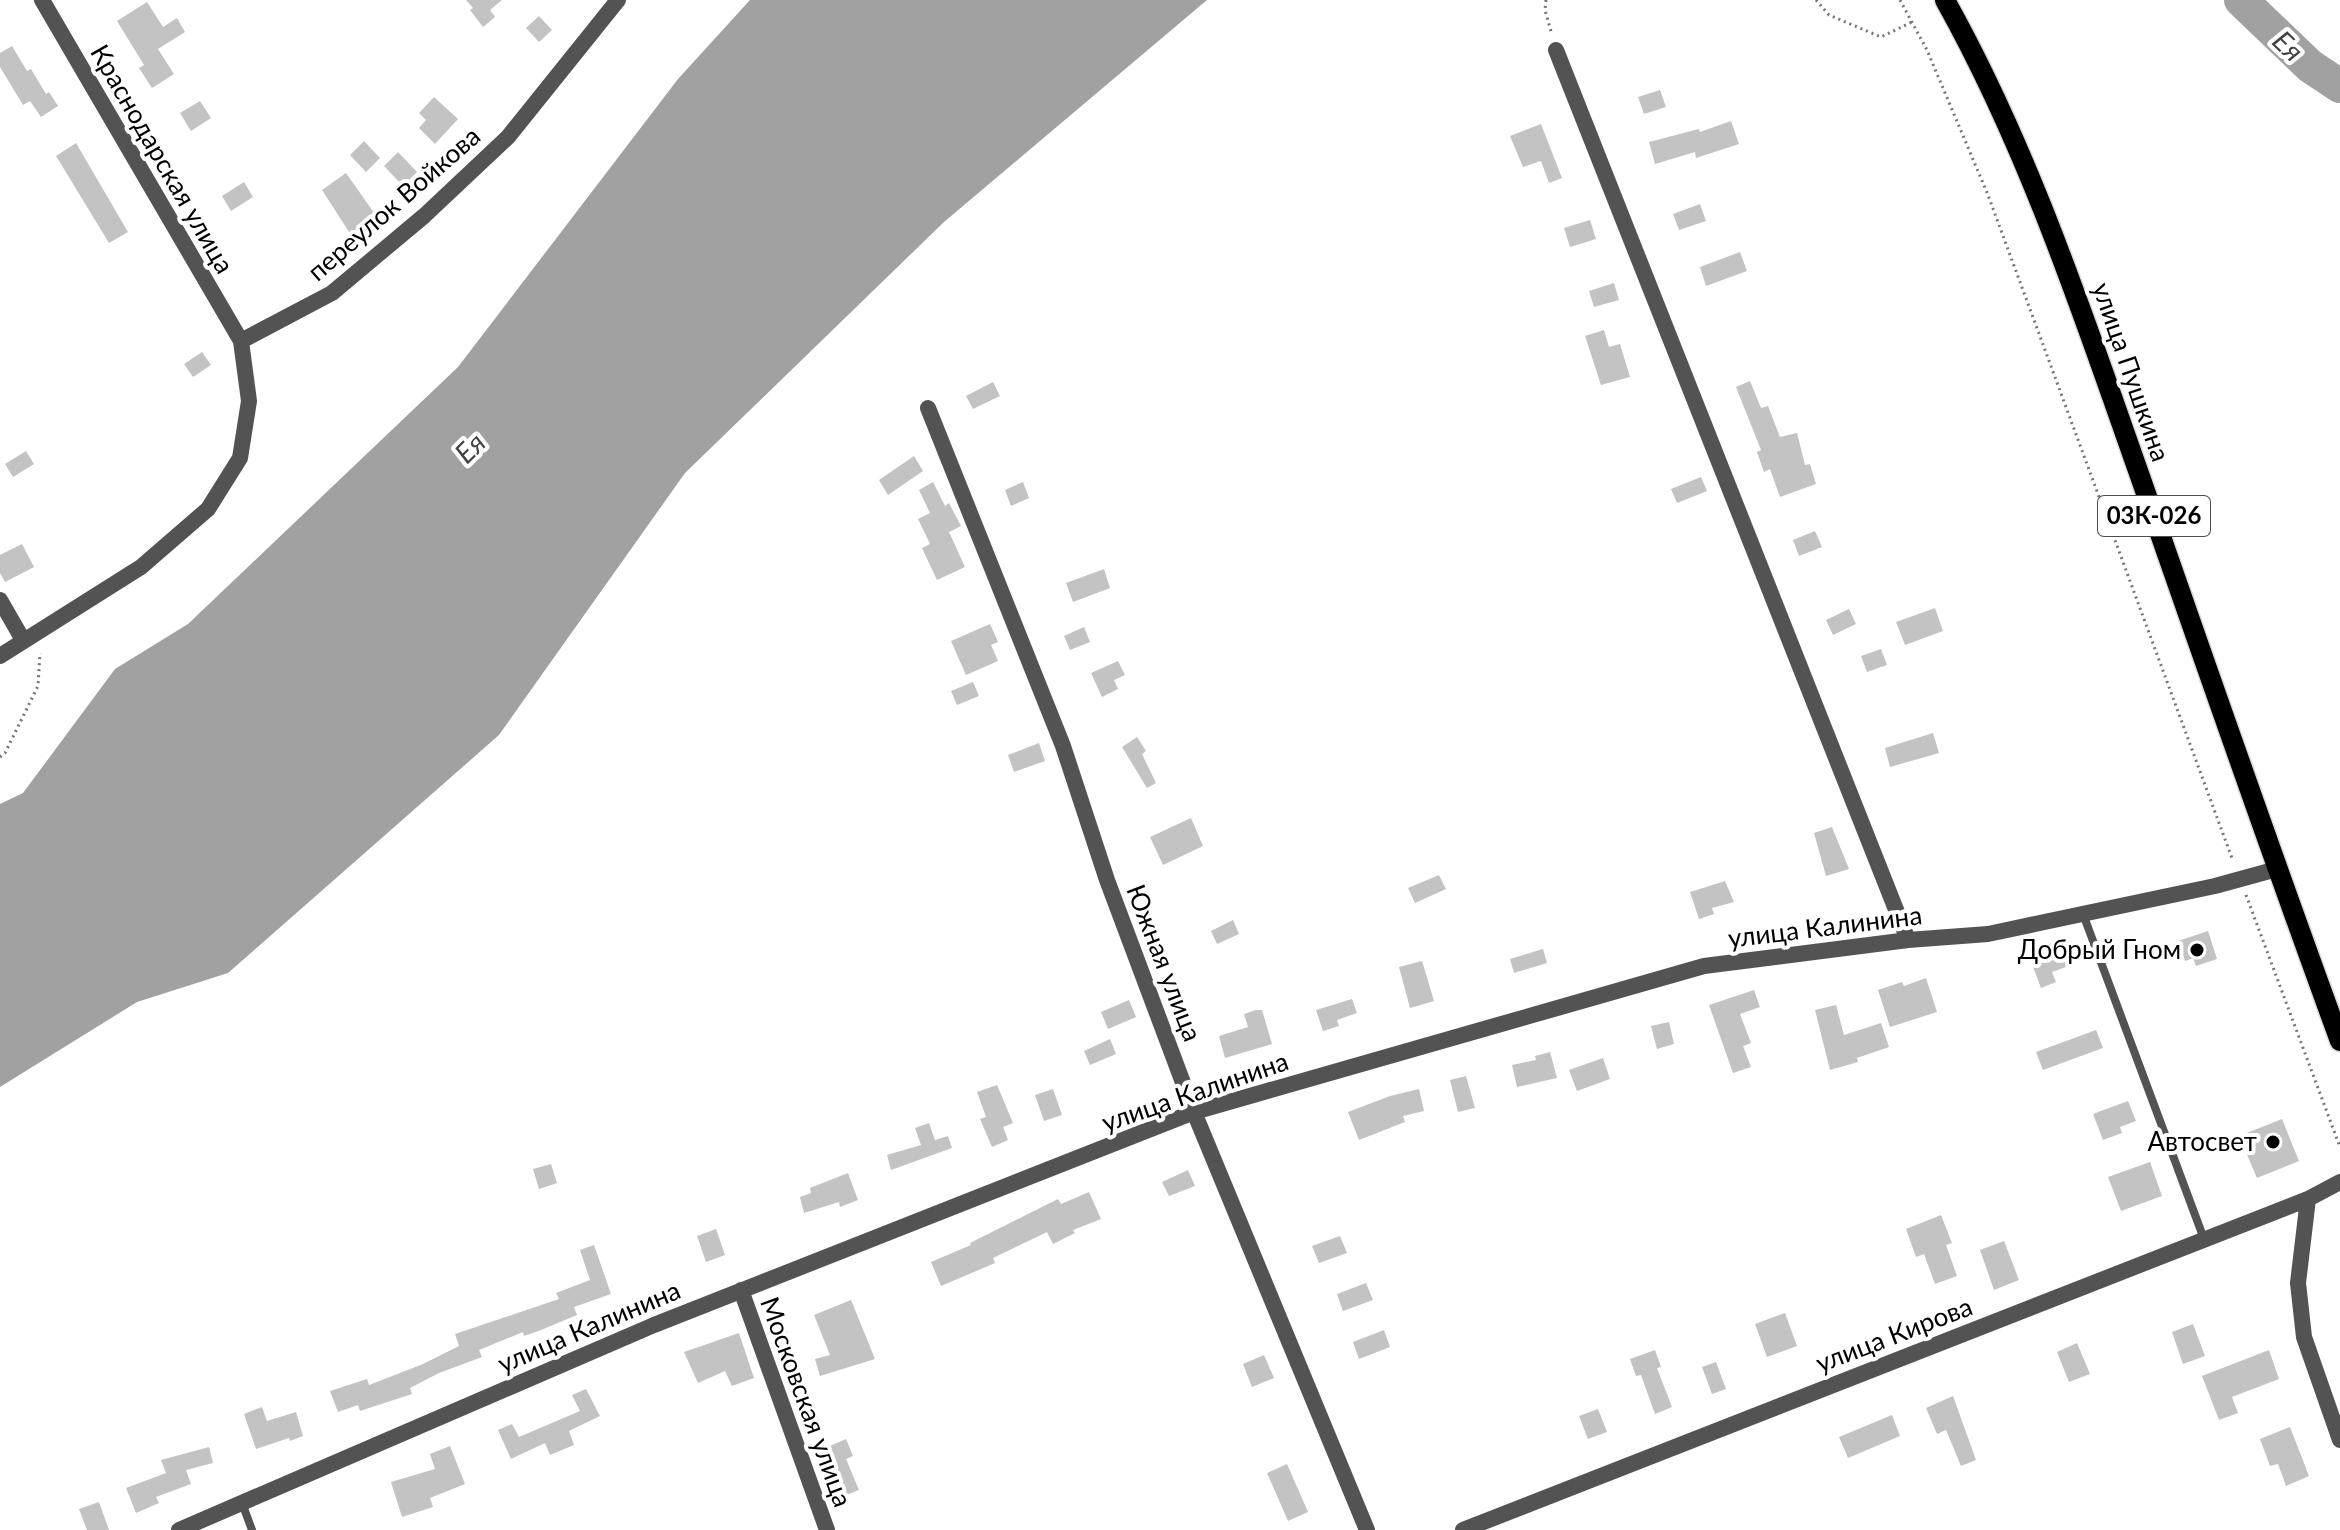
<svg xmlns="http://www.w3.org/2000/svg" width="2340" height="1530" viewBox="0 0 2340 1530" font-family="Lato,sans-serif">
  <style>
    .water { fill: #a1a1a1 }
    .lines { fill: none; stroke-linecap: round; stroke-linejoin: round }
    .river { stroke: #a1a1a1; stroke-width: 34 }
    .building { fill: #c3c3c3 }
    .primary-casing { stroke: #dbdbdb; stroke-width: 23 }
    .path { stroke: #757575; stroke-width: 3; stroke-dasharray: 2 4; stroke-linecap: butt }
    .lane { stroke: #535353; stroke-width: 8 }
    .street { stroke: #535353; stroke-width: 16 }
    .primary { stroke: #000; stroke-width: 20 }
    .poi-dot { fill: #000; stroke: #fff; stroke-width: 3 }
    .labels { text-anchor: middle; stroke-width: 8; stroke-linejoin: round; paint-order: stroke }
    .shield { fill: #fff; stroke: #4c4c4c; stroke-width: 2 }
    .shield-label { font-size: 24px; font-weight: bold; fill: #000 }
    .street-label { font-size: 26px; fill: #000; stroke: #fff }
    .poi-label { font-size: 26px; fill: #000; stroke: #fff; text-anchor: end }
    .water-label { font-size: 28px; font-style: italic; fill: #424242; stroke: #fff }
  </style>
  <rect width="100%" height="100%" fill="#fff"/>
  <path class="water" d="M750,0h457l-263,222 -259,251 -186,262 -271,238 -91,29 -137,85v-283l23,-11 92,-124 73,-45 270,-257 220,-288z"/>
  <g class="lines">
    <path class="river" d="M2241,0l69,66 30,20"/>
  </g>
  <path class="building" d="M466,0h36l-12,10 5,7 -12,10 -13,-17 3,-2z
    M147,2l16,25 14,-9 8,14 -27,17 16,25 -22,14 -13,-20 5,-3 -27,-44z
    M539,16l13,14 -13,12 -13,-14z
    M12,46l15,25 4,-2 15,25 3,-2 9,14 -17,11 -11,-16 -7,4 -23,-38v-14z
    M1660,90l6,17 -22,7 -6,-17z
    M434,97l24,22 -23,25 -16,-16 7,-8 -7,-7z
    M200,101l11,17 -20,13 -11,-18z
    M1731,121l8,23 -43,14 -1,-6 -40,12 -6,-22 50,-13 1,3z
    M1541,124l21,54 -13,5 -8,-22 -18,6 -13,-31z
    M364,141l16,17 -14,14 -16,-17z
    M76,143l52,89 -19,11 -53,-87z
    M398,152l19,20 -14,14 -19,-20z
    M346,173l31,44 -26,18 -29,-45z
    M244,182l9,15 -22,14 -9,-15z
    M1700,204l6,17 -27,9 -6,-16z
    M1590,220l6,19 -26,8 -6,-19z
    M1740,252l7,19 -41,15 -6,-19z
    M1614,283l5,17 -25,7 -5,-16z
    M1604,330l5,17 11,-3 10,33 -29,8 -16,-49z
    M202,352l9,13 -18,12 -9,-13z
    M1750,381l11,27 7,-2 12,31 17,-4 8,32 5,-1 6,20 -36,13 -10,-28 -6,3 -7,-20 4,-2 -25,-63z
    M993,382l7,14 -27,13 -7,-13z
    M26,451l8,13 -21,13 -8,-13z
    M914,456l9,15 -35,24 -9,-15z
    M1701,477l6,14 -30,12 -6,-14z
    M933,482l12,24 4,-3 12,23 -12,6 16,35 -28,13 -15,-32 8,-4 -12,-25 12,-6 -11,-23z
    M1023,482l6,16 -18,8 -6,-16z
    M1815,531l7,16 -23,9 -6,-16z
    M22,544l12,23 -29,15 -5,-9v-18z
    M1104,569l6,19 -37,14 -7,-19z
    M1935,608l8,23 -38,14 -9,-23z
    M1849,609l7,15 -23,11 -7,-15z
    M990,624l8,18 -7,3 7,16 -32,14 -15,-34z
    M1084,627l6,15 -20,8 -6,-14z
    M1881,649l6,16 -20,7 -6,-16z
    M1118,661l7,14 -11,5 4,9 -16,8 -11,-24z
    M973,682l6,14 -22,9 -6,-14z
    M1933,733l6,20 -49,14 -5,-19z
    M1137,737l9,14 -4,3 14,29 -9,5 -25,-41z
    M1039,743l6,18 -31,11 -6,-17z
    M1191,818l12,28 -40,19 -13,-28z
    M1832,827l17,42 -23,7 -12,-43z
    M1439,875l7,14 -31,14 -7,-15z
    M1725,881l9,21 -22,6 2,6 -15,5 -9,-27z
    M1233,920l6,14 -22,10 -6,-13z
    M2208,931l9,28 -21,7 -3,-8 -8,3 -7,-20z
    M2062,946l7,20 -17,6 4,10 -15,6 -11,-29z
    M1543,949l4,14 -33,10 -4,-14z
    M1422,961l12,40 -24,7 -11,-41z
    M1926,978l11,34 -47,15 -12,-37 24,-8 2,4z
    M1754,990l6,17 -20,7 11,29 -8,3 8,21 -18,6 -24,-68z
    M1352,999l5,14 -20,7 2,6 -16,5 -7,-21z
    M1129,1000l7,17 -28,12 -7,-17z
    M1836,1005l8,30 37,-12 8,24 -32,11 1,4 -28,8 -15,-60z
    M1256,1010h6l10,34 -47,14 -6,-22 29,-9 -4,-13z
    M1669,1022l5,22 -17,5 -6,-23z
    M2096,1030l7,18 -60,22 -7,-18z
    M1110,1039l6,15 -26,11 -6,-14z
    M1550,1052l7,26 -40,9 -5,-22 24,-5 -1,-4z
    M1603,1058l7,21 -33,12 -8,-21z
    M1466,1076l9,32 -17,4 -8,-32z
    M997,1085l16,38 -10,4 5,13 -16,7 -12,-28 6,-2 -9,-25z
    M1053,1089l9,26 -18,6 -9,-26z
    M1419,1089l5,22 -21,5 2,6 -46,18 -11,-28 42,-16z
    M2128,1101l8,20 -16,6 2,6 -19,7 -10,-26z
    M2282,1119l17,42 -42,17 -18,-42z
    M929,1123l6,17 13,-4 4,12 -61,22 -4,-15 34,-10 -6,-17z
    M2150,1162l12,34 -41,15 -13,-34z
    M551,1164l6,19 -18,6 -6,-20z
    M1188,1170l7,16 -26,10 -7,-14z
    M848,1173l10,27 -18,7 -1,-5 -35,11 -4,-16 11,-4 -1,-5z
    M1089,1192l12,27 -28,11 2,3 -22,11 -6,-12 -54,26 2,5 -54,23 -10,-24 40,-17 -1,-2 88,-44 3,5z
    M1941,1215l11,28 -6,2 11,31 -22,8 -11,-30 -8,3 -10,-28z
    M716,1229l9,26 -19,7 -9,-26z
    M1340,1236l7,17 -28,10 -7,-17z
    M2004,1241l15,39 -25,10 -14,-40z
    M594,1245l17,49 -37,13 3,8 -36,15 -17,6 -1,-4 -44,18 3,7 -43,16 -29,15 2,6 -52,17 -2,-6 -20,7 -8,-21 37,-12 2,6 54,-21 36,-18 -4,-12 104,-35 -3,-6 34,-13 -10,-30z
    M1366,1283l7,17 -30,11 -6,-17z
    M851,1300l24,59 -55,17 -5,-17 15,-4 -16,-40z
    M1785,1313l12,33 -30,11 -12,-33z
    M783,1320l9,24 -15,6 -8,-25z
    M2193,1324l12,32 -22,8 -11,-32z
    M1384,1330l6,17 -31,12 -6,-17z
    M739,1333l15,45 -22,8 -7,-15 -27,12 -14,-31z
    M2077,1343l13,31 -21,8 -12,-30z
    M1655,1350l6,17 -4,1 15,39 -17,7 -14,-39 -5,1 -6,-17z
    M2269,1350l10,29 -47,18 6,16 -19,7 -17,-44z
    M1264,1355l10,23 -22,9 -9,-23z
    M1716,1362l10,27 -14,5 -10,-27z
    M586,1389l14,27 -31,15 5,14 -24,10 -5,-12 -34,16 -13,-29 14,-6 7,13 61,-26 -8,-16z
    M1953,1396l23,64 -15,6 -15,-36 -9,4 -11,-26z
    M262,1407l5,14 29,-9 7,24 -13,5 -1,-3 -33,11 -12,-35z
    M1598,1409l9,23 -19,7 -9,-23z
    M1892,1415l8,21 -52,22 -9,-21z
    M2290,1427l19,49 -23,10 -8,-22 -8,2 -10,-27z
    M846,1439l7,17 -7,3 13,31 -23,9 -6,-14 5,-2 -14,-33z
    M450,1446l15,38 -35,14 3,9 -31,10 -11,-35 44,-13 -5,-15z
    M209,1447l4,16 -27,7 5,14 -35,13 3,6 -23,10 -10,-25 40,-15 -5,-13z
    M1287,1464l21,48 -20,9 -21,-48z
    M99,1502l10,28h-22l-8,-21z"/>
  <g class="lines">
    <defs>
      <path id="primary" d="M1945,0c85,152 139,318 197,482 65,187 130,374 198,559"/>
    </defs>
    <use href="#primary" class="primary-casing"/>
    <path class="path" d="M1546,0l-1,10 7,25
      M1816,0l13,15 52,22 31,-15
      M1900,0l27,50 61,145 245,666
      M0,757l5,-4 33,-67 2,-33
      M2246,895l94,252"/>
    <path class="lane" d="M2083,914l121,325
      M242,1503l10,27"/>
    <path class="street" d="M42,0l199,341
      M1556,50l352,890
      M928,408l135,338 44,134 87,232 173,418
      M0,600l23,40
      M0,656l141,-89 67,-58 32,-51 9,-57 -8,-60 91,-48 92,-77 84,-79 110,-137
      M2308,1199l-10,84 6,54 36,103
      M741,1290l86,240
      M179,1530l475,-205 540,-213 510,-146 204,-26 80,-6 227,-48 62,-17
      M1463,1530l845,-331 32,-17"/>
    <use href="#primary" class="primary"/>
  </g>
  <g class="poi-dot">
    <circle cx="2197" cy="950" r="8"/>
    <circle cx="2273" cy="1142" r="8"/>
  </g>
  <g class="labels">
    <rect class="shield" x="2098" y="496" width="112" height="40" rx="6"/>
    <g class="shield-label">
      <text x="2154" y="524">03К-026</text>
    </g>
    <g class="street-label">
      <text transform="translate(162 159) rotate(60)" y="9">Краснодарская улица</text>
      <text transform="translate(394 204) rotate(-41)" y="9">переулок Войкова</text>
      <text transform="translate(2131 372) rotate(71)" y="9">улица Пушкина</text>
      <text transform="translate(1825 927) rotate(-7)" y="9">улица Калинина</text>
      <text transform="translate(1164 963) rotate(69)" y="9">Южная улица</text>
      <text transform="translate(1195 1092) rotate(-19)" y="9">улица Калинина</text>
      <text transform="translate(589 1327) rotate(-23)" y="9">улица Калинина</text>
      <text transform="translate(1894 1335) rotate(-21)" y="9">улица Кирова</text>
      <text transform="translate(806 1402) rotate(70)" y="9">Московская улица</text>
    </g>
    <g class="poi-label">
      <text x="2181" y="959">Добрый Гном</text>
      <text x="2257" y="1151">Автосвет</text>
    </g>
    <g class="water-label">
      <text transform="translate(2288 46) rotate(44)" y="10">Ея</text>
      <text transform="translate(470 448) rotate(-45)" y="10">Ея</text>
    </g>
  </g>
</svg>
